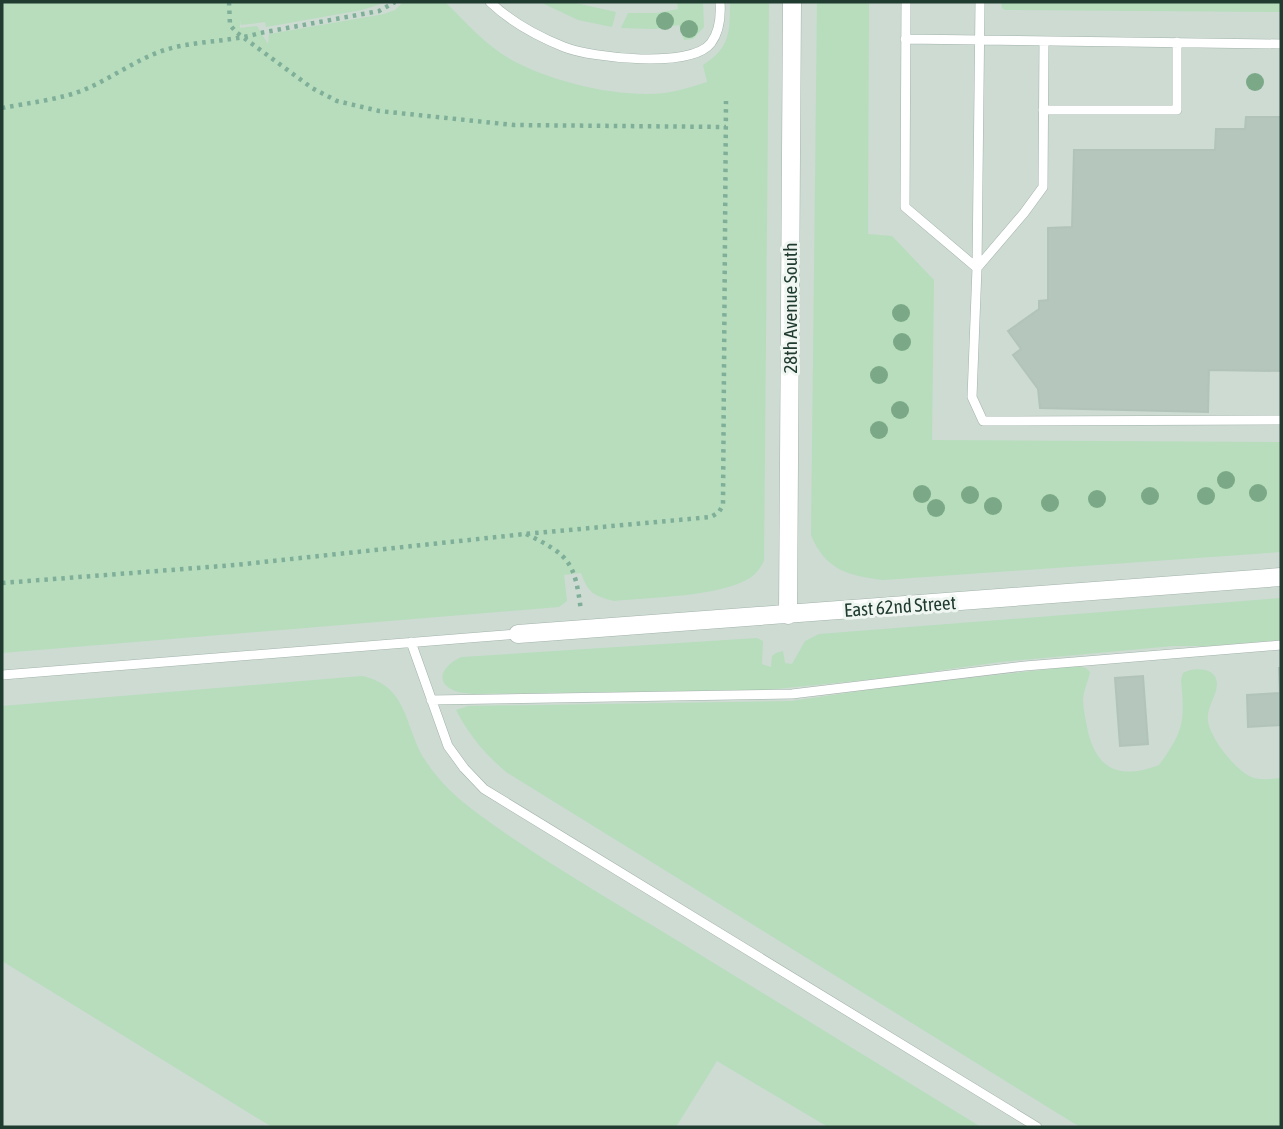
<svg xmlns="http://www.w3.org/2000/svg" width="1283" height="1129" viewBox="0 0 1283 1129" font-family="'Asap Condensed',sans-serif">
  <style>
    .built { fill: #cddbd3 }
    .green { fill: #b7ddbc }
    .building { fill: #b5c6bc; stroke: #b2c4ba; stroke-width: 2 }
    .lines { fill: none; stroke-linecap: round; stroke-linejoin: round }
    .lane-casing { stroke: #a2b3aa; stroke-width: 10 }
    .street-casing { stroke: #a2b3aa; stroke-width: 19 }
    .path { stroke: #7faf99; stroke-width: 4.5; stroke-dasharray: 3.5 5; stroke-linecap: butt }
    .lane { stroke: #fff; stroke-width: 9 }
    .street { stroke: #fff; stroke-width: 18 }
    .tree { fill: #7ba987 }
    .labels { text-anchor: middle; stroke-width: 6; stroke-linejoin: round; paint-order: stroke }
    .street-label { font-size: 19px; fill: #203b30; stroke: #f0f7f2 }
  </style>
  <rect width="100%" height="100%" fill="#dfebe4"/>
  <path class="built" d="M2,2h1279v1125h-1279z"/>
  <path class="green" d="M2,2h385l-25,8 -96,17 -1,-5 -24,3 -1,-4v7l17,-2 11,18 1,-10 115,-20 11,-4 8,-8h42c20,19 40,43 65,57 41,23 108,39 155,34 14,-2 29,-7 42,-11l-4,-17c27,-17 27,-33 27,-63h39l-5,559c-4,7 -7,12 -14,17 -31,19 -99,19 -136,23 -20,-5 -26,-8 -33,-28l-17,2 3,26 -8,6 -557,46z
    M540,2h31l45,10 -4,15 -34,-7z
    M677,2h26l1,25 -11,12 -9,1 -5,-15 -24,4 -34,-1 7,-15h29l21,-4z
    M817,2h52l-1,232 24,2 42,44 -2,160 349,2v110l-398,28c-34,-4 -58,-10 -72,-45z
    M1001,2h280v10l-276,-2 -3,-2z
    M1281,598v42l-73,6h-35l-173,16 -114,16 -120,12 -293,4c-7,-1 -16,-1 -22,-5 -19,-10 -2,-28 11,-32l295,-19 6,3 -1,23 9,3 1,-11 4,-3 7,-2 2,12 7,1 13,-23 14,-7z
    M1078,666l8,2 4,4c-2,10 -6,17 -7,27 0,11 3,22 5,33 10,40 34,47 71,33 25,-34 26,-44 22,-85l2,-7c10,-6 34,-6 34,11 0,12 -11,23 -9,37 2,17 29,52 46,57 9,2 18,1 27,0v349h-201l-574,-355c-21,-18 -37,-37 -50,-62l12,-4 323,-5 97,-14z
    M362,676c47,10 42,51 63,84 15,23 34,40 56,56 63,46 131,85 197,125 101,62 202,124 303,186h-153l-111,-66 -41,66h-404l-270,-166v-255z"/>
  <path class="building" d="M1246,117h35v254l-72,-1 -1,42 -168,-4 -2,-19 -25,-34 8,-6 -13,-18 31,-22v-8l9,-1v-72l24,-1 2,-77h141l1,-21h29z
    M1279,668h2v57l-33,2 -1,-32 33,-2z
    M1143,676l5,68 -28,2 -5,-68z"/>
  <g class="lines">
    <defs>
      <path id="lane" d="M490,2c20,19 49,35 74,45 28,11 127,22 147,-4 9,-12 10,-27 9,-41
        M906,2l-1,205 72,61 -5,129 11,24 298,-1
        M905,39l376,5
        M1043,110h134v-68
        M977,268l3,-266
        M977,268l47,-55 19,-26 1,-146
        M411,642l37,104 16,22 20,21 553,338
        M2,675l516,-41
        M431,700l361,-6 233,-28 256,-21"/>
      <path id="street" d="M788,615l4,-613
        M518,634l763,-57"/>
    </defs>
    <use href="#lane" class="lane-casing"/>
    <use href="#street" class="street-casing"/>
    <path class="path" d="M229,2l1,23 6,7 76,56 25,13 42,10 135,14 212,2
      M2,108c26,-5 61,-9 84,-19 25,-11 47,-27 73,-37 32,-12 68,-9 101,-19l119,-22 16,-9
      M526,534c44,21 49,29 55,77
      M2,583l233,-18 290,-31 186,-17 8,-5 4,-7 3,-404"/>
    <use href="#lane" class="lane"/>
    <use href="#street" class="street"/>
  </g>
  <g class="tree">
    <circle cx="665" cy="21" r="9"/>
    <circle cx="689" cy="29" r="9"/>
    <circle cx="1255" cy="82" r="9"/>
    <circle cx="901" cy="313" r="9"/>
    <circle cx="902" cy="342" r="9"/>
    <circle cx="879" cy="375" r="9"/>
    <circle cx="900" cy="410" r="9"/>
    <circle cx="879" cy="430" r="9"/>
    <circle cx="1226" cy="480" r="9"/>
    <circle cx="1258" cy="493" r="9"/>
    <circle cx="922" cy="494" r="9"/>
    <circle cx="970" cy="495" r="9"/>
    <circle cx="1150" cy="496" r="9"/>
    <circle cx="1206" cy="496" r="9"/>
    <circle cx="1097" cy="499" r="9"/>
    <circle cx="1050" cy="503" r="9"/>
    <circle cx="993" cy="506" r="9"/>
    <circle cx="936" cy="508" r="9"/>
  </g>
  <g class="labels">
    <g class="street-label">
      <text transform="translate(790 308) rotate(-90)" y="7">28th Avenue South</text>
      <text transform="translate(900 606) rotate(-4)" y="7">East 62nd Street</text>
    </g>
  </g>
  <rect width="1283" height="1129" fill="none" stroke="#203b30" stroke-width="7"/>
</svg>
